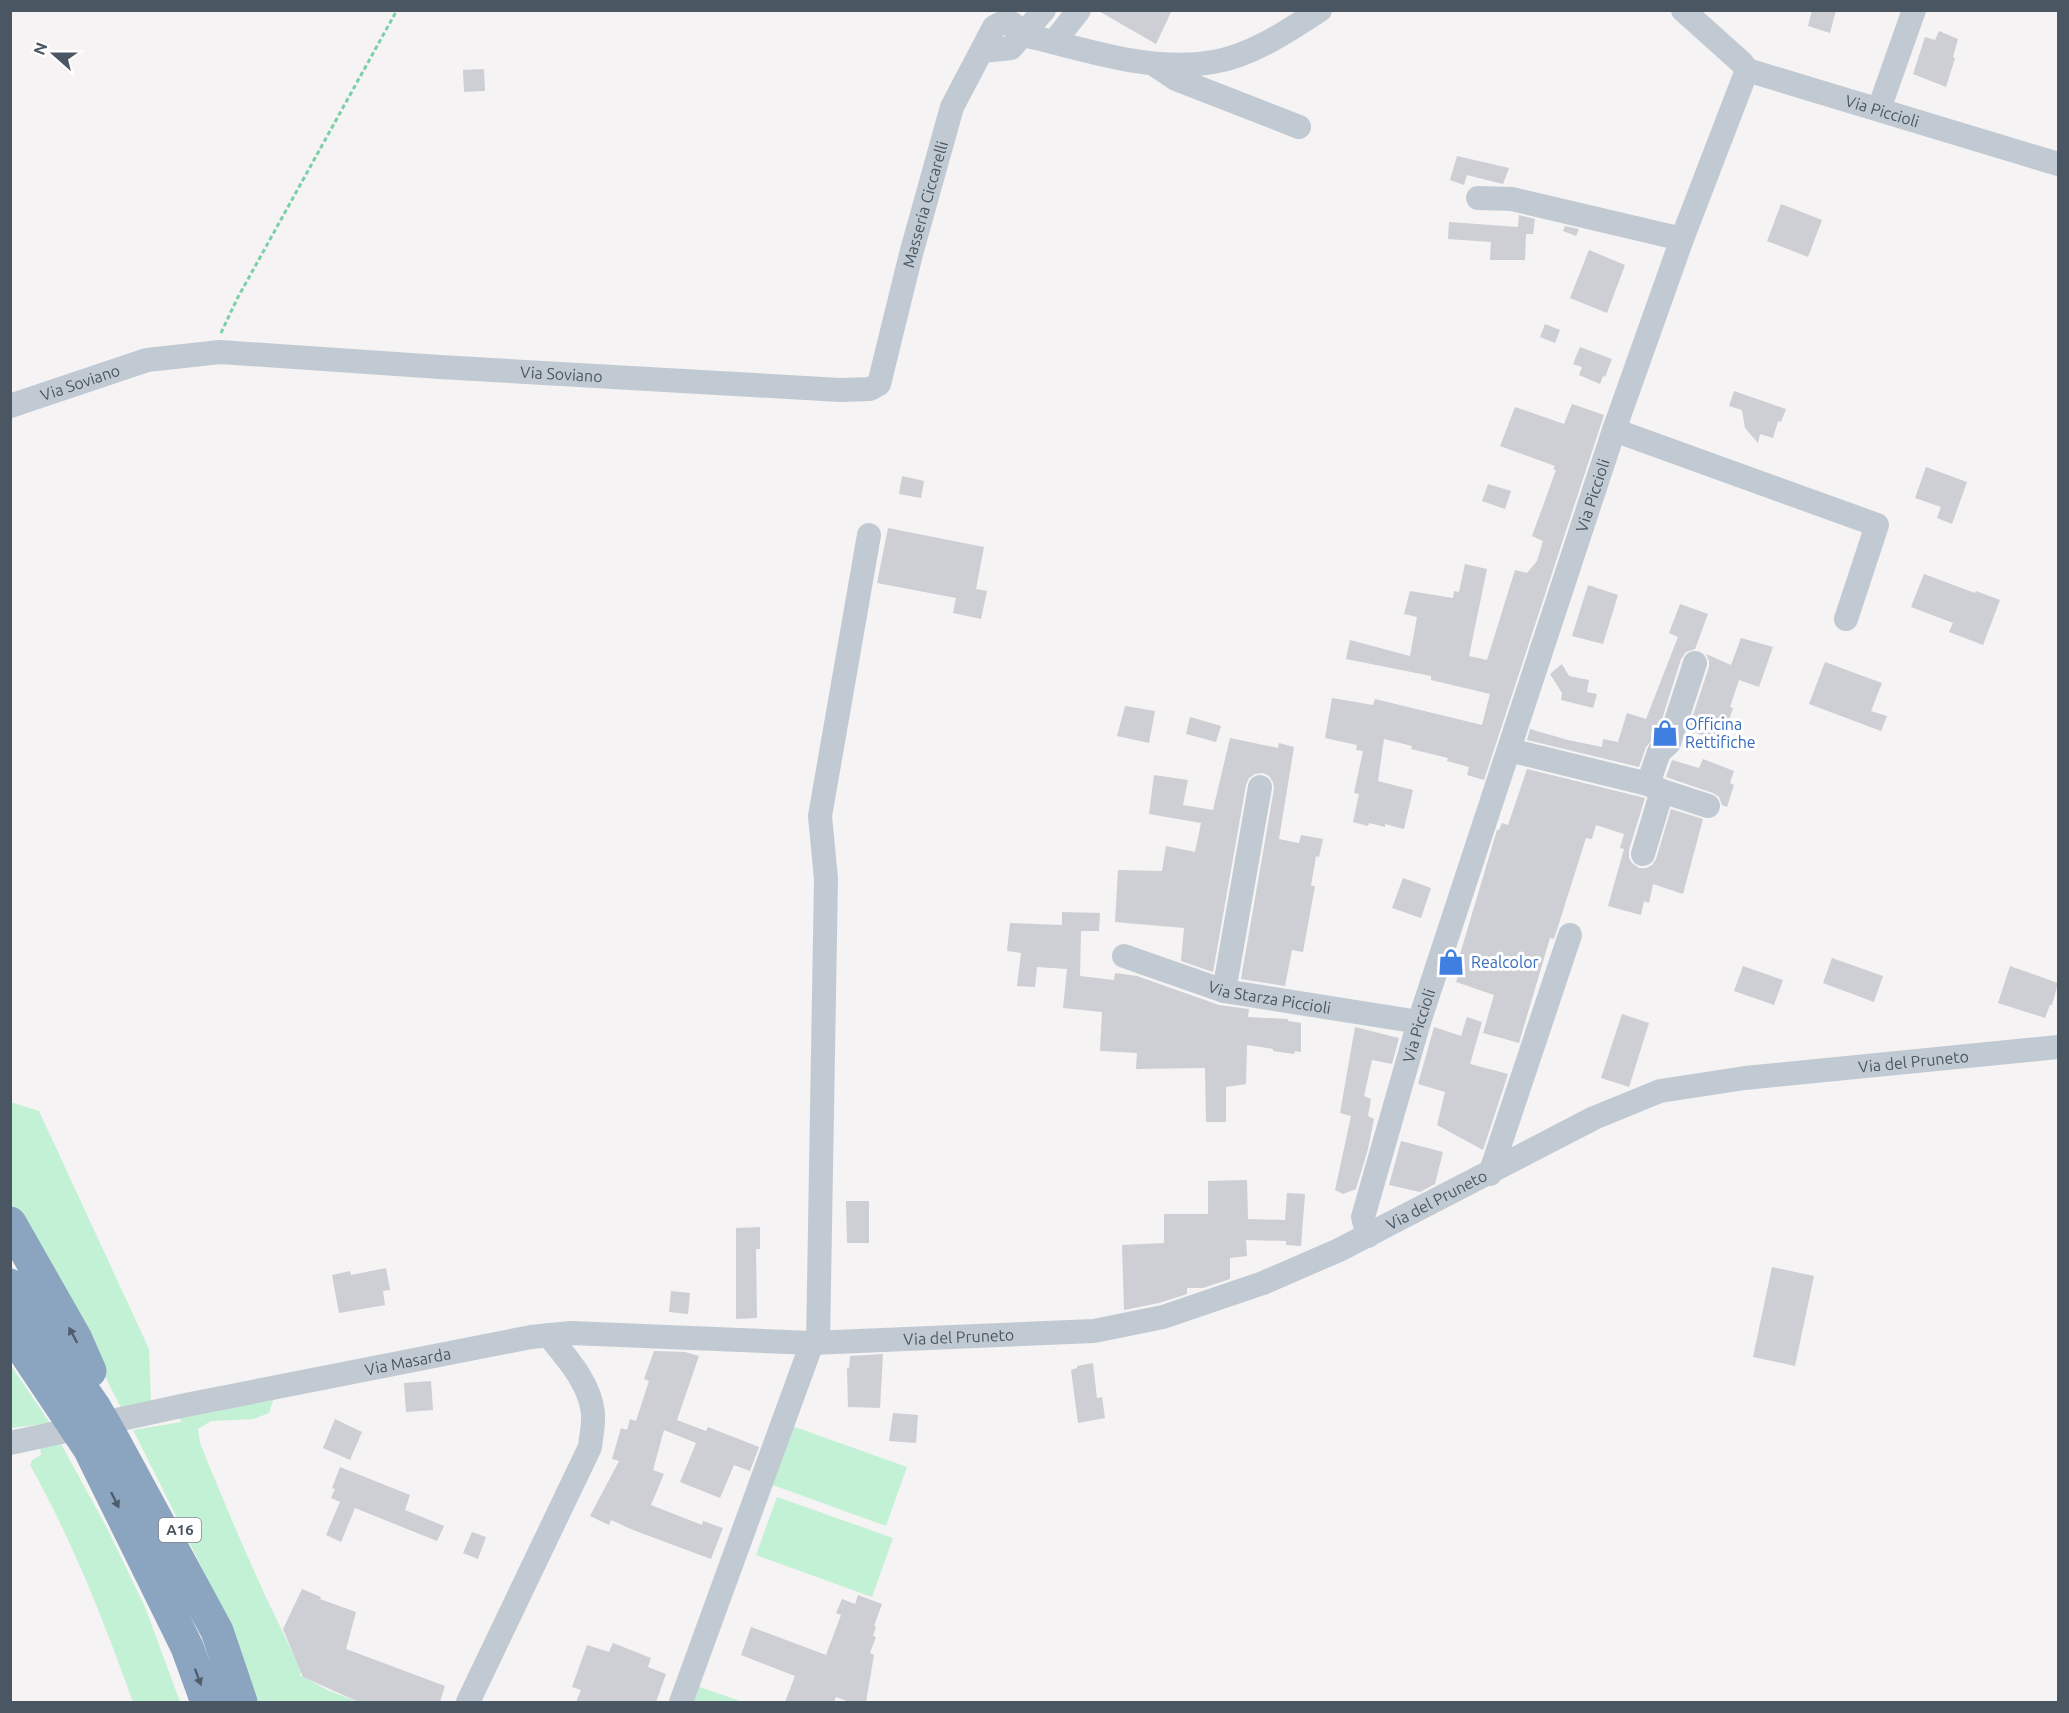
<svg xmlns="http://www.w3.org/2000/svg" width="2069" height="1713" viewBox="0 0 2069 1713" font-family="Ubuntu,sans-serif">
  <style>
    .green { fill: #c3f1d5 }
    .building { fill: #cdcfd5 }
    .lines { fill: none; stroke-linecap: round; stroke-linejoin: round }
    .path { stroke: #7ad0a6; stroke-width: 3; stroke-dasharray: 4.5 3; stroke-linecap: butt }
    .minor { stroke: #c1cad2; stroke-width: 24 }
    .highway { stroke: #8ba5c1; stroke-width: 33 }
    .oneway { fill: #505e6b }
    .labels { text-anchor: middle; stroke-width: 6; stroke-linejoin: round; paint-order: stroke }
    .shield { fill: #fff; stroke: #808990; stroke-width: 1.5 }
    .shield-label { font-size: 15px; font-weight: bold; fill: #4a5661 }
    .street-label { font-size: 16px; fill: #4a5661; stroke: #fff }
    .shop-label { font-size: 16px; fill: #366cbe; stroke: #fff; text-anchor: start }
  </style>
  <rect width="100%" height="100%" fill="#f5f3f3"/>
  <path class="green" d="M10,1102l29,9 110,238 2,54 -29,7 -41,-82 -70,-125z
    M10,1364l40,59 -39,5z
    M275,1394l-6,19 -16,6 -42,2 -13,8 2,14c19,47 39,95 60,141 13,30 29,58 41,88l-1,3 27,15 32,12h-108l-39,-114 -79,-158 48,-8 -1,-6z
    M792,1426l115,41 -21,59 -116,-42z
    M61,1444l46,84 38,79 35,95h-47c-29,-81 -61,-162 -103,-237l2,-5 9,-5 -1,-9z
    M777,1497l116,41 -21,59 -116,-42z
    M697,1686l46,16h-52z"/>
  <path class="building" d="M1097,10h75l-16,34z
    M1812,10h24l-6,23 -22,-7z
    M1939,31l19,8 -5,18 2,1 -9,29 -33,-13 12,-37 10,3z
    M484,69l1,22 -21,1 -1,-22z
    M1457,156l52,12 -6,16 -36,-9 -3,10 -14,-5z
    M1781,204l41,16 -14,37 -41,-16z
    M1519,215l16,4 -2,15h-7l-1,26h-35l1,-18 -43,-3 1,-17 69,5z
    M1565,226l14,3 -3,7 -13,-5z
    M1589,250l36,15 -18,48 -37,-15z
    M1545,324l15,6 -5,13 -15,-6z
    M1580,347l32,12 -7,18 -2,-1 -3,8 -21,-9 3,-8 -9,-3z
    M1734,391l52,18 -5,13 -3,-1 -5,17 -13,-4 -2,9 -13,-15 -3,-18 -13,-4z
    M1572,404l32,11 -120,365 -17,-5 2,-8 -22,-6 1,-3 -37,-9 1,-3 -28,-7 -6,42 35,9 -9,39 -19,-5v3l-16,-4 -1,3 -15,-4 6,-28 -5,-1 9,-42 -7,-1 1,-5 -32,-7 7,-40 41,7 2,-6 107,26 8,-31 -59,-14v-4l-85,-17 4,-19 60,16 7,-39 -13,-3 6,-23 43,7 1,-7 5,1 6,-28 22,5 -18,87 18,4 28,-90 12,3 10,-12 6,-20 -11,-5 24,-66 -3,-1 2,-3 -55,-20 15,-39 49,17z
    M1926,467l41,15 -15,42 -15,-6 4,-11 -26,-9z
    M902,476l22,5 -3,17 -22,-4z
    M1488,484l23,7 -6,18 -23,-8z
    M888,528l96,19 -8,42 11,2 -6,28 -28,-6 3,-15 -79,-15z
    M1924,574l51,19 1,-2 24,9 -17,45 -34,-13 4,-9 -42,-16z
    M1588,585l30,10 -15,49 -31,-8z
    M1680,604l28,10 -13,35 -9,3 -5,7 -24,76 -11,12 -7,20 -112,-27 3,-11 38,11 34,7 1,-8 15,3 9,-29 19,6 32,-82 -9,-4z
    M1741,638l32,9 -14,40 -20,-7 -9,27 3,1 -11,34 -34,-12 21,-63v-6l-3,-7 25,11z
    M1825,662l57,21 -11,28 16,5 -6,15 -72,-27z
    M1562,664l7,12 20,4 -2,12 10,2 -4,14 -32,-8 1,-7 -12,-19z
    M1125,706l30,5 -6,32 -32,-7z
    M1190,717l31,9 -5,16 -30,-8z
    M1230,738l48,10 1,-5 15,4 -15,92 20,4 2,-8 22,4 -4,18 -3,-1 -5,30h4l-12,66 -11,-2 -7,36 -44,-7 33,-190 -1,-7 -4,-6 -6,-3 -8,1 -6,4 -3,7 -33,187 -32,-11 3,-33 -69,-6 3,-52 44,1 4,-25 29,6 6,-29 -52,-9 5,-39 34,5 -5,25 30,5z
    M1703,759l31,12 -4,12 4,2 -7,22 -5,-2 -3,-8 -6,-4 -47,-16 6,-17 27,8z
    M1527,769l118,29 -16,52v8l3,5 7,5h7l6,-3 4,-6 15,-50 32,10 -20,75 -30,-10 -4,19 -5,-2 -3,14 -33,-9 16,-57 -4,-1 4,-14 -28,-9 -4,14 -6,-1 -32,101 -4,-1 -31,105 -36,-10 11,-38 -38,-13 3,-8 -4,-3 42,-141h2l3,-7 6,2z
    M1403,878l28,10 -10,30 -29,-10z
    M1062,912l38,1 -1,18h-18l-1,45 34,4 1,-7 22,3 82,29 30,4 -1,8 40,2v2l13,2v29l-6,-1 -1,3 -21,-3v-2l-26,-4 -1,39 -20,3v35h-20l-1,-54 -69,1 1,-16 -37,-2 2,-39 -39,-4 4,-39 -30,-2 -2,20 -18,-1 4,-33 -14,-2 3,-28 52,2z
    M1832,958l51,18 -9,26 -51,-19z
    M1743,966l40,14 -9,25 -40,-14z
    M2010,966l48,17 -6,22h-2l-5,13 -47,-15z
    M1622,1014l27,9 -20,64 -28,-9z
    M1467,1017l15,5 -12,42 38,10 -25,76 -46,-25 8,-33 -27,-8 16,-57 27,9z
    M1355,1027l44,11 -7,26 -20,-4 -8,36 7,3 -3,17 6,3 -6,30 -12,40 -13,5 -8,-4 16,-74 -11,-3z
    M1401,1141l42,11 -8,32 -15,8 -31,-7z
    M1247,1180l1,39 37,1 2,-27 18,1 -4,52 -15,-1v-4l-40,-1 1,16 -17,2v21l-27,9h-16v6l-28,9 -35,7 -2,-65 42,-2v-29h44v-33z
    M846,1201h23v42h-22z
    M760,1227v22h-4l1,69 -21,1v-91z
    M1772,1267l42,9 -19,90 -42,-9z
    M386,1268l4,22 -7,1 2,14 -46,8 -7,-38 18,-4 1,4z
    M671,1291l19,2 -2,21 -19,-2z
    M654,1351l31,1 14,4 -22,64 29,11 2,-4 51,20 -9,24 -16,-6 -14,33 -40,-16 16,-39 -32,-13 -11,40 11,4 -13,31 51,20 1,-4 20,7 -12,31 -78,-29 -22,-10 -2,5 -19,-9 29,-55 -7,-2 9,-31 6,2 3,-11 6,2 13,-40 -5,-2z
    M883,1354l-3,54 -32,-1 -1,-39h2l1,-12z
    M1093,1363l4,35 5,-1 3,21 -27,5 -7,-53 6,-2v-2z
    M431,1381l2,29 -27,2 -2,-29z
    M893,1413l25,2 -2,28 -27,-2z
    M335,1419l27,13 -12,28 -27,-12z
    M340,1467l70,28 -5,15 39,16 -7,15 -82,-33 -14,34 -15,-7 14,-33 -9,-4 4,-9 -3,-1z
    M472,1532l14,5 -8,22 -15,-6z
    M302,1589l19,8 -1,2 36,13 -10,37 99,37 -5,16h-81l-56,-25 -20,-48z
    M858,1595l24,9 -8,22 2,1 -3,9 3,1 -6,16 4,2 -8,47h-16l-14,-5 -2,5h-49l10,-26 -54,-21 10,-28 75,28 15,-40 -5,-2 6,-14 13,5z
    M613,1643l38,15 -3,9 18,7 -10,28h-80l5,-12 -9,-3 15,-42 22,7z"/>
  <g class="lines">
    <path class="path" d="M221,333l16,-34 160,-289"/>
    <g class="minor">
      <path d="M1683,10l59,53 5,7"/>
      <path d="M1054,42l25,-32"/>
      <path d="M983,51l28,-3 33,-38"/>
      <path d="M1155,65l21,14 123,48"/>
      <path d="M1879,109l35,-99"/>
      <path d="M1478,198l34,1 170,40"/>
      <path id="s1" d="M10,406l137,-46 73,-8 220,15 400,23 30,-1 9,-5 32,-130 41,-147 42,-80 8,-4 11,1 11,11c61,14 126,38 189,27 38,-6 75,-31 107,-52"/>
      <path d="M1614,430l263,95 -31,94"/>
      <path d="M1509,750l139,34 11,-32 10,-9 26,-80"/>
      <path d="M1650,785l12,6 46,15"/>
      <path d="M1643,854l19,-63"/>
      <path id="s2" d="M1124,956l100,35 195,31"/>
      <path d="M1224,991l36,-204"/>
      <path d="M1490,1174l80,-239"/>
      <path id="s3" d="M1368,1236l-5,-19 56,-195 195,-592 68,-191 65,-169 311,94"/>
      <path d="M818,1343l8,-464 -6,-63 49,-281"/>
      <path id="s4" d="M10,1443l176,-38 345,-68 40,-4 241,10 282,-12 69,-14 100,-34 76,-33 255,-132 66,-27 85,-13 313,-31"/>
      <path d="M468,1702l122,-255c1,-11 4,-23 3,-34 -3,-30 -27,-56 -45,-78"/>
      <path d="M681,1702l131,-359"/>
    </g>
    <path class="highway" d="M10,1223l66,116 14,32
      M10,1285l85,123 18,31 104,192 24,71
      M10,1330l79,118 98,199 20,55"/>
  </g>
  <defs><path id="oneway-solid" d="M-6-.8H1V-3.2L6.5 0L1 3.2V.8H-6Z" transform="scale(1.5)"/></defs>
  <g class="oneway">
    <use href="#oneway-solid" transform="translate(73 1335) rotate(-118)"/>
    <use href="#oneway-solid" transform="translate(115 1500) rotate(64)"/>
    <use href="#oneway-solid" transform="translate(198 1677) rotate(70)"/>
  </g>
  <defs>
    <symbol id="shop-bare" viewBox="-9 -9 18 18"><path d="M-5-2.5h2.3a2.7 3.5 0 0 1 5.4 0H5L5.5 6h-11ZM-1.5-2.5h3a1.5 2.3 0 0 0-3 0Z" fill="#3f7fe0" stroke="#fff" stroke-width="2.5" paint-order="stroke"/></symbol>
  </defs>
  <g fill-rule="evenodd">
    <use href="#shop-bare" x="1646" y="714" width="38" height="38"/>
    <use href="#shop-bare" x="1432" y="943" width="38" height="38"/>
  </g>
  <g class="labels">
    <rect class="shield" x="159" y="1518" width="42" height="24" rx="4.5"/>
    <g class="shield-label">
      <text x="180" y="1535">A16</text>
    </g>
    <g class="street-label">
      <text dy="6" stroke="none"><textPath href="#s3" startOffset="1371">Via Piccioli</textPath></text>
      <text dy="6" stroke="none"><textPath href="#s1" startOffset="1065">Masseria Ciccarelli</textPath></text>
      <text dy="6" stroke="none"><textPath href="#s1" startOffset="560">Via Soviano</textPath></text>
      <text dy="6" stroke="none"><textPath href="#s1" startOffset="74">Via Soviano</textPath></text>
      <text dy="6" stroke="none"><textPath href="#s3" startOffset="777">Via Piccioli</textPath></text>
      <text dy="6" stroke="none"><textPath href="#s2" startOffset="152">Via Starza Piccioli</textPath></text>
      <text dy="6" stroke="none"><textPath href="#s3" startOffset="219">Via Piccioli</textPath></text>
      <text dy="6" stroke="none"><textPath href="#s4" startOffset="1968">Via del Pruneto</textPath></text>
      <text dy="6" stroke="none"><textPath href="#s4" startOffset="1464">Via del Pruneto</textPath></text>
      <text dy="6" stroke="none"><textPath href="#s4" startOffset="960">Via del Pruneto</textPath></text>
      <text dy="6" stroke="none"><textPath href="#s4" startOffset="406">Via Masarda</textPath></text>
    </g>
    <g class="shop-label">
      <text x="1685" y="730">Officina<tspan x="1685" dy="18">Rettifiche</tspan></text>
      <text x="1471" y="968">Realcolor</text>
    </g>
  </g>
  <rect width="2069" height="1713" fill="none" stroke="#4a5661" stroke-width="24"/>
  <g transform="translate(54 54) rotate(291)" stroke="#ffffff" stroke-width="4.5" paint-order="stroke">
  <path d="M0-4.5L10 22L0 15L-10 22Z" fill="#4a5661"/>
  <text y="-9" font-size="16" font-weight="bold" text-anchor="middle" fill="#4a5661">N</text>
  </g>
</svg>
